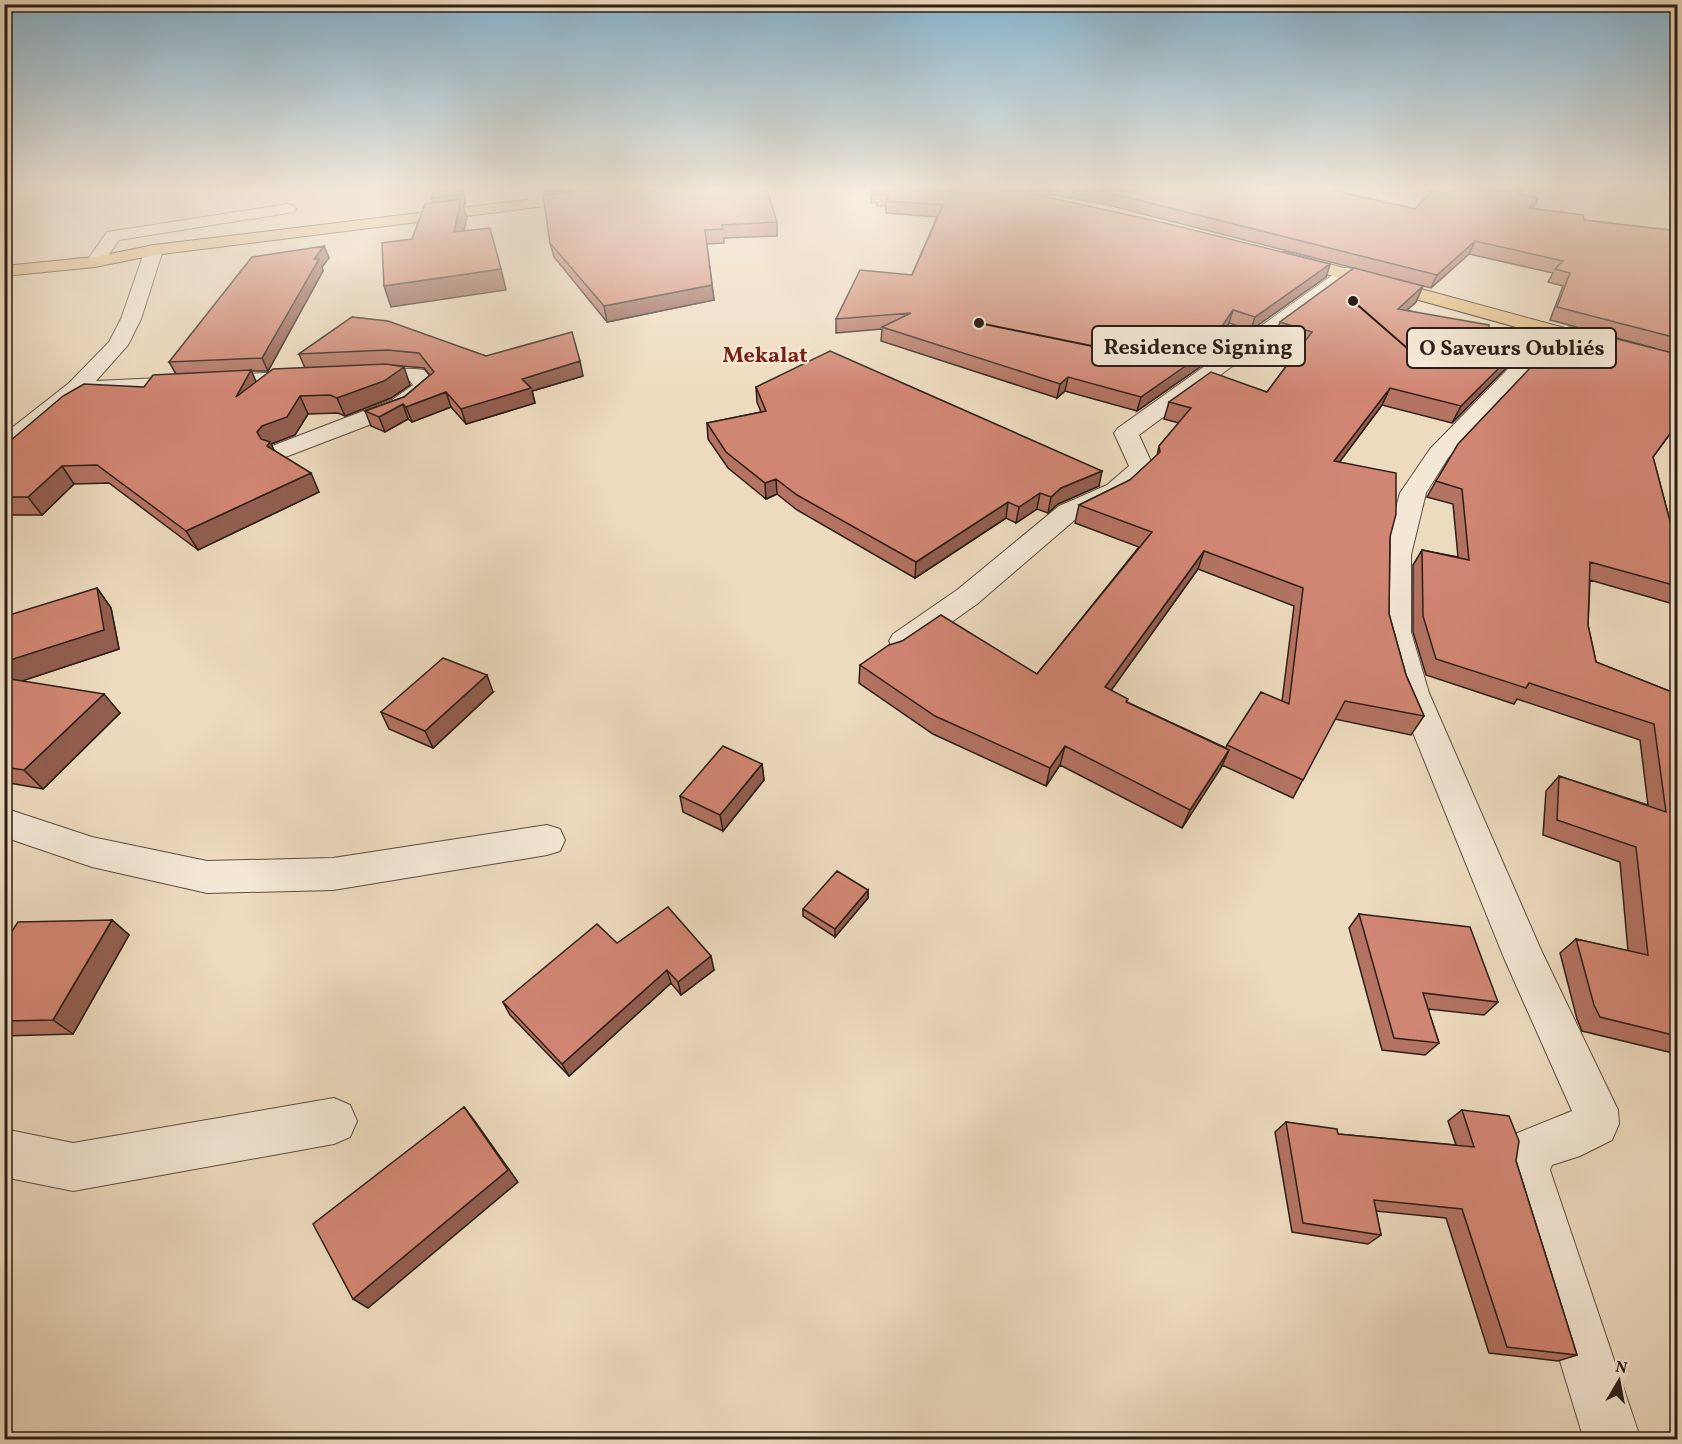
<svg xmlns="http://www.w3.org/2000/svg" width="1682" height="1444" viewBox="0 0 1682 1444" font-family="Vollkorn,serif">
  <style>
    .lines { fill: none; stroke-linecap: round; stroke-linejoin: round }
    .street-casing { stroke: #5c4d41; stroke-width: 2 }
    .highway-casing { stroke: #2c1e17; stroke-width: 2 }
    .street { fill: #f3e8d5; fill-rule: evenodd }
    .highway { fill: #e6be80; fill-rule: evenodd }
    .wall { fill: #b47363; stroke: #2c1e17; stroke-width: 1.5; fill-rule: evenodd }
    .shaded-wall { fill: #925e50; stroke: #2c1e17; stroke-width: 1.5 }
    .building { fill: #d18673; stroke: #2c1e17; stroke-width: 1.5 }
    .labels { text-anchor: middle; stroke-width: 4.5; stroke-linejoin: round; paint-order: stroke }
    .far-district-label { font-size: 22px; font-weight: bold; fill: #7a1f14; stroke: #f3e8d5 }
    .leader { fill: none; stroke: #2c1e17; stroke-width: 2 }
    .callout-dot { fill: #2c1e17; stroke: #f3e8d5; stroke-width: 2 }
    .callout { fill: #f3e8d5; stroke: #2c1e17; stroke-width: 2 }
    .callout-label { font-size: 22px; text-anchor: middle; font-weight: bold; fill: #2c1e17 }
  </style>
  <rect width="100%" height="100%" fill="#eddbbf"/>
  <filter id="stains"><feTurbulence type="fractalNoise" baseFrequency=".00333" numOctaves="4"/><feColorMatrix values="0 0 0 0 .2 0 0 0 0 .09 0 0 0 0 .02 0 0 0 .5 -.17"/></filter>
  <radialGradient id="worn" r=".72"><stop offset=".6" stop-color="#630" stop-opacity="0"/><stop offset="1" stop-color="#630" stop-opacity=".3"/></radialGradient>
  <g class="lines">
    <defs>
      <path id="street" d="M524,189h16l5,13 -2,3h-12z
        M1661,189h17v14l-6,-2z
        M288,204l6,2 2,3 -2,3 -175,28 -18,26h-12l-3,-4 21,-30z
        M154,245l6,1 3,4 -22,69 -13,26 -32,36 210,-10 8,1 3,5 -3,5 -232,12 -70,57 -8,2v-19l65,-51 40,-41 12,-23 24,-69 3,-4z
        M1347,268l6,1 3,4 -3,4 -214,158 15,33 -29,27 -48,23 -100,86 -62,44 -11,3 -11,-3 -4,-7 4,-7 64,-44 102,-84 48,-21 22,-19 -15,-33 4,-5 223,-159z
        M1555,326l7,2 3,4 -3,4 -114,122 -22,35 -15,62v77l18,61 112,257 77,160 1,14 -7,16 -32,16 -28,9 -2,5 91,270h-57l-82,-270 1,-14 12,-22 57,-23 -68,-153 -107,-265 -16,-61 2,-77 17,-62 30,-44 118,-121z
        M360,368l56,1 8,1 13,16 -29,24 -120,46 -8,2 -8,-2 -4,-5 4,-5 120,-46 21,-15 -3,-4 -58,-2 -3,-5 3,-5z
        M4,808l88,29 115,24 126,-3 214,-33 13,4 5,11 -5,11 -13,4 -214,35 -126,3 -115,-26 -88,-30z
        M334,1098l16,7 7,16 -7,16 -16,7 -261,47 -69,-14v-48l69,14z"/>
      <path id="highway" d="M618,189h56l-8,5 -129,13 -383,48 -59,12 -91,9v-10l91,-9 59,-12z
        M1285,252l276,75 117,29v12l-130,-32 -269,-75 -3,-4 3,-4z"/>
    </defs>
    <use href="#street" class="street-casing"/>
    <use href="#highway" class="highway-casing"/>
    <use href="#street" class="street"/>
    <use href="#highway" class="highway"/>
  </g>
  <path class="wall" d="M544,189h54l-20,3 199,30v14l-53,2v5l-17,1 7,56 -107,22 -53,-65 -4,-14z
    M872,189l458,75 -4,13 -75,53 -22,-7 -29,44 -63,44 -72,-20 -8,7 -176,-57 1,-12 -46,4v-14l76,-44 25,-58 -51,-4v-7h-9v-3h-6z
    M1017,189h310l88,20 19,-20h89l-3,5 18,4 -5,11 51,11 93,11v196l-1,-1 -23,31 18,68 6,1v79l-87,-25 -2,45 8,37 81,32v360l-95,-23 -5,-12 -17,-66 16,-14 52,12 -8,-89 -77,-27 3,-44 13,-15 89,29 -8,-65 -123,-41 -3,5 -88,-29 -13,-43v-67l9,-15 36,7 -5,-53 -26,-7 9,-16 218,-133 -104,-28 13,-34 -15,-4 5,-9 -84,-19 -38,34 -8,-2 -7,16 -9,8 82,24 37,7 -9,16 -65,66 -70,-18 -43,57 51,75 -1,77 17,61 18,41 -13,19 -76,-16 -42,79 -71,-33 -40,63 -122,-63 -14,21 -113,-52 -74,-51 1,-18 177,9 102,-127 -64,-24 4,-18 51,-25 27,-24 2,-10 20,-23 -15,-4 5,-17 98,-10 34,-46 -27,-8 6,-16 74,-54 -254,-65zM1198,569l96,37 -12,95 -55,44 -1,3 -99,-46 -16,-12z
    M324,246l5,12 -7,9 1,4 -55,100h-17l5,11 49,-14 -6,-14 53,-37 134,39 97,20 -51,15 3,12 -69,21 -15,-17 -39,15 -4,-3 -23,13 -14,-6 -6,-15 39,-14 26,-22 -6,-7 -34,-3 20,20 -19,13 -46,18 -7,-3 -30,1 -13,21 -24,9 3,7 45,41 -121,58 -89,-67 -35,1 -32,31h-38v-69l172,-72 -7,-12z
    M756,387l343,99 -41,18 -10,9 -11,-4 -21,14 -10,-5 -91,60 -118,-68 -20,-16 -11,5 -38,-31 -20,-29 -1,-16 54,-11 -4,-10z
    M97,588l14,20 8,41 -98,32 99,32 -77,76 -39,-7v-124h4z
    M493,692l-60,56 -44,-19 -8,-17z
    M762,764l2,16 -41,51 -40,-19 -3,-16z
    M868,890v8l-33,39 -32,-21v-7z
    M1359,914l139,88 -14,13 -56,-6 11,34 -14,12 -43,-5 -33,-122z
    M112,920l17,15 -56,99 -69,2v-93z
    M617,943l97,27 -33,25 -10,-12 -102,93 -59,-61 -7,-13z
    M1462,1110l54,51 61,194 -19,6 -69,-8 -43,-135 -70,-7 5,24 -13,9 -76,-12 -17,-100 11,-10 52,12 118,11 -8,-24z"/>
  <path class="shaded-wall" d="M461,189h2l2,16h-2l4,13 -8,33 -24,-42 -3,-11z
    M544,189h54l-53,7z
    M1538,198l-6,12 -3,-2z
    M1475,241l-6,13 -38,34 6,-13z
    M324,246l5,12 -7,9 1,4 -55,100 -6,-13 52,-99z
    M1330,264l-4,13 -75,53 4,-13z
    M501,269l5,21 -115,17 -7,-21z
    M712,285l2,15 -107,22 -3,-16z
    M1423,286l-7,16 -25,23 7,-16z
    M1233,310l-4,13 -29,44 -63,44 4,-14z
    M1526,341l-9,16 -65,66 9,-17z
    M580,361l3,15 -51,15 3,12 -69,21 -5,-15 61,-30z
    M404,367l6,18 -19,13 -46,18 -8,-18z
    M251,370l8,18 -23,9z
    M1068,377l-3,14 -8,7 3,-14z
    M1390,388l-8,17 -55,74 7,-18z
    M446,392l5,15 -39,15 -6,-15z
    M300,396l8,18 -13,21 -24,9 8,16 -13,-10 -9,-18 5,-6z
    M403,404l5,15 -23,13 -6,-15z
    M62,466l12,18 -32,31 -14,-18z
    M1102,471l-3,15 -41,18 -10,9 3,-16 10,-9z
    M311,473l8,19 -121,58 -12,-19z
    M776,479l1,15 -11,5 -1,-16z
    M1040,493l-3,16 -21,14 3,-16z
    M1008,502l-2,16 -91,60 1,-16z
    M1204,551l-6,18 -98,137 5,-19z
    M97,588l14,20 8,41 -115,38v-25z
    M487,675l6,17 -60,56 -8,-17z
    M104,694l16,19 -77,76 -19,-19z
    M1065,746l-5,19 -14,21 4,-18z
    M1229,750l-8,18 -39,60 8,-18z
    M762,764l2,16 -41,51 -3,-16z
    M868,890v8l-33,39v-8z
    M112,920l17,15 -56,99 -20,-14z
    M711,956l3,14 -33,25 -3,-13z
    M667,970l4,13 -102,93 -7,-12z
    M464,1107l10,13 44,62 -150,126 -15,-9z"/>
  <path class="building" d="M434,189h27l1,5 -30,4z
    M603,189h164l10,33 -55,3 1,4 -18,1 7,55 -108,21 -54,-63 -7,-48z
    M872,189h139l154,34 165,41 -75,53 -22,-7 -29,43 -63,44 -73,-20 -8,7 -178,-57 29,-14 -75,6 24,-49 52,5 31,-70 -57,-4 3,-6 -12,-1 1,-3h-7z
    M1089,189h238l88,20 19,-20h87l-2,5 19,4 -9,10 54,7 1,5 93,11v107l-120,-31 13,-34 -15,-4 8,-8 -88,-20 -38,34 -335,-84z
    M461,199l-7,33 36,-4 11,41 -117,17 -2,-43 30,-4 13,-35z
    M324,246l-10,13h5l-57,99 -93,4 83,-105z
    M1354,268l69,18 -25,23 91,16v9l37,7 -65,65 -71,-18 -56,73 62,12v41l-6,23 -1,77 17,61 18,41 -79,-15 -42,79 -76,-35 34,-53 28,12 14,-116 -99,-37 -99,136 23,12 -2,3 103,48 -39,60 -125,-64 -15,22 -115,-52 -75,-51 29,-20 13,-4 39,-26 96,59 115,-142 -73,-27 51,-25 30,-28 -1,-6 32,-38 -22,-6 42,-30 56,20 45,-60 -32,-10z
    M352,317l36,4 98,35 86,-24 8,29 -58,18 9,9 -70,21 -15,-17 -40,15 -3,-3 -24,13 -14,-6 39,-14 30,-25 -15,-19 -32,-3 -88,4z
    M1569,327l108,27v70l-24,33 18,68 6,1v60l-87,-24 -2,63 8,37 81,32v342l-77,-19 -6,-12 -18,-66 72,16 -12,-108 -79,-27 2,-44 107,36 -12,-88 -125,-41 -3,5 -90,-29 -13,-43 -1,-66 47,10 -7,-71 -26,-8 22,-37z
    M830,351l272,120 -41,17 -10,9 -11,-4 -21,14 -11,-5 -92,60 -119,-67 -21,-16 -11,4 -39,-31 -19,-29 59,-12 -10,-24z
    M386,364l18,3 -20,14 -47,17 -7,-3 -30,1 -13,21 -25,9 -5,6 4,7 9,3 -3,4 44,27 -125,58 -89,-66 -35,1 -34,31h-24v-51l59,-50 21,-12 60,3 9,-12 98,-5 -15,27 37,-28z
    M97,588l7,42 -100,32v-4h4l-2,-42z
    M443,658l44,17 -62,56 -44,-19z
    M4,678l100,16 -80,76 -20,-3z
    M723,746l39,18 -42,51 -40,-19z
    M837,871l31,19 -33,39 -32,-20z
    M668,907l43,49 -33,26 -11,-12 -105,94 -59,-62 94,-78 20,19z
    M1359,914l111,13 28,75 -75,-9 16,50 -45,-5z
    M112,920l-59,100 -49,1v-78l14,-21z
    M464,1107l44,63 -155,129 -40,-75z
    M1462,1110l47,6 10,25 -3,20 61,194 -70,-8 -45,-138 -88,-9 7,35 -78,-12 -17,-101 51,7 1,5 136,13z"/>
  <linearGradient id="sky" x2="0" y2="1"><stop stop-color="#88b7d3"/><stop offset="0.48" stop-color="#f7efe2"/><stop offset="1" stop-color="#f7efe2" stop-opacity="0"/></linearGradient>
  <rect width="1682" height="391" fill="url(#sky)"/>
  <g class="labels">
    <g class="far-district-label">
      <text x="765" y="362">Mekalat</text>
    </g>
  </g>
  <path class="leader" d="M979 323L1092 346M1353 301L1407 348"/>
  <g class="callout-dot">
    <circle cx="979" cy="323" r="6"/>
    <circle cx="1353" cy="301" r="6"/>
  </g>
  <g class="callout">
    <rect x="1092" y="326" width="213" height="40" rx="6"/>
    <rect x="1407" y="328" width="209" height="40" rx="6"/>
  </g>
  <g class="callout-label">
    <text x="1198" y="354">Residence Signing</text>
    <text x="1512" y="355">O Saveurs Oubliés</text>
  </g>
  <rect width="1682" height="1444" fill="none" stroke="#eddbbf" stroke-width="24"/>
  <rect x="6" y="6" width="1670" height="1432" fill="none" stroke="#2c1e17" stroke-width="3"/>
  <rect x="12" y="12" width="1658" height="1420" fill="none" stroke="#2c1e17" stroke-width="1.5"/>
  <g transform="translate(1619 1381) rotate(10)" stroke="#f3e8d5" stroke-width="4.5" paint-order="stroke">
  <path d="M0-4.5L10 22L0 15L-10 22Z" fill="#2c1e17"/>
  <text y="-9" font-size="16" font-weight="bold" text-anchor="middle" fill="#2c1e17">N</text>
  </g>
  <rect width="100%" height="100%" filter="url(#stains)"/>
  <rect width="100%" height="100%" fill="url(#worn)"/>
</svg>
